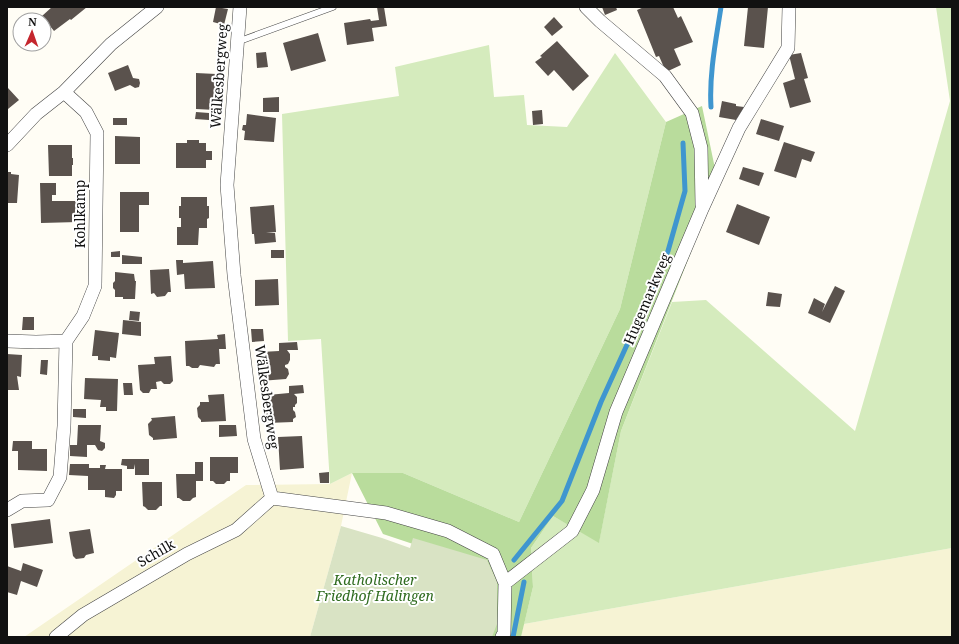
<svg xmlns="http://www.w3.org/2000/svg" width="959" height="644" viewBox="0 0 959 644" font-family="'Noto Serif',serif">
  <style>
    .farmland { fill: #f6f3d4 }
    .green { fill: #d5ebbd }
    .forest { fill: #b9dc9c }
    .cemetery { fill: #d9e3c4 }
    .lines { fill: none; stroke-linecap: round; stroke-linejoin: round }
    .stream { stroke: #3f96cf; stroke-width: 5 }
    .building { fill: #5a524d }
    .service-casing { stroke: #444; stroke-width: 7 }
    .minor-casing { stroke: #444; stroke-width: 14 }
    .service { stroke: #fff; stroke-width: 6 }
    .minor { stroke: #fff; stroke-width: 13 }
    .labels { text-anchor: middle; stroke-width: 4; stroke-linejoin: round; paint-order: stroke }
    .street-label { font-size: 14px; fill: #111; stroke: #fff }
    .park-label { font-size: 14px; font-style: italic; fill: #2f6b1f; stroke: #fff }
  </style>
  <rect width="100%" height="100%" fill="#fffdf5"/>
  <path class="farmland" d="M352,473l-11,53 -31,111h-286l222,-152 84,-1z
    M952,548v89h-431l3,-13z"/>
  <path class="green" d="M936,7h16v541l-428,76 9,-37 -2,-39 22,-32 46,26 22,-111 51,-129 34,-2 149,131 95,-330z
    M489,45l5,52 30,-2 3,30 40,2 48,-74 51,69 -46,187 -101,213 -116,-49h-51l-22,11 -9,-145 -33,2 -6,-227 117,-18 -4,-29z"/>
  <path class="forest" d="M702,106l16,77 -97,248 -22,112 -46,-27 -22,32 2,39 -12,50h-43l-14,-76 -81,-27 -31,-61h51l116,49 101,-213 46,-187z"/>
  <path class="cemetery" d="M341,526l41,12 28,10 3,-10 74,22 10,22v42l-5,13h-182z"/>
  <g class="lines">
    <path class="stream" d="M711,107c-2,-33 5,-67 10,-100
      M514,560l48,-59 39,-99 40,-88 27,-63 17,-60 -2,-48
      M513,637l11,-55"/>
  </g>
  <path class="building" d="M52,7h35l-16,13 -1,-1 -16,12 -12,-15z
    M216,7l12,2 -4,16 -11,-3z
    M377,7h7l3,19 -15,2 2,13 -27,4 -3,-22 26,-4 1,2 8,-1z
    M602,7h14l1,3 -12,5z
    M644,7h29l5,11 3,-2 12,26 -19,7 7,16 -15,7 -7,-16 -3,1 -19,-47z
    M748,7h20l-4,41 -20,-2z
    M554,17l9,10 -11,9 -8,-9z
    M318,33l8,28 -35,10 -8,-28z
    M557,41l32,35 -16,15 -19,-21 -6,6 -13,-14 7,-5 -2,-1z
    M266,52l2,15 -11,1 -1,-15z
    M801,53l7,25 -4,1 7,23 -21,6 -7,-25 12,-4 -6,-24z
    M128,65l5,13 6,1 1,4 -1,4 -4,1 -5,-3 -15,6 -7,-18z
    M196,73l20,1 -1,36 -19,-1z
    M8,88l11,12 -11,9 -1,-2v-18z
    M279,97v15h-16v-14z
    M722,101l14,3v2l8,1 -8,13 -17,-3z
    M542,110l1,14 -10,1 -1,-14z
    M196,112l13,1v7l-14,-1z
    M247,114l29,4 -2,24 -30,-2 1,-9 -3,-1 1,-5h3z
    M113,118h14v7h-14z
    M761,119l23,7 -5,15 -23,-7z
    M115,136l25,1v27h-25z
    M187,140h12v3h7v8h6v9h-6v8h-30v-25h11z
    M784,142l31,10 -4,10 -9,-3 -6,19 -22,-7z
    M48,145h24v13h1v7h-1v11h-23z
    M743,167l21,6 -5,13 -20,-7z
    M7,172h4v2l8,1 -2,28h-10z
    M40,183h16v12h-4v6h26v21l-37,1z
    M120,192h29v13h-10v27h-19z
    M181,197h26v9h2v12l-2,1v9h-8l-1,17h-21v-18h4v-9h-2v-12h2z
    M737,204l33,13 -11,28 -33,-13z
    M274,205l2,27 -10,1h9l1,9 -21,2 -1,-10h-2l-2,-27z
    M271,250h13v8h-13z
    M120,251v6h-9v-5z
    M122,255l20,2v7h-20z
    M176,260h7v3l30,-2 2,27 -30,1 -1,-15 -7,1z
    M169,269l2,23h-3l-3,4 -8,1 -3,-4 -3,1 -1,-24z
    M115,272l19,2 1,7h1l-1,18h-12v-2h-8v-7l-2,-2v-5l2,-2z
    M278,279l1,26 -24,1v-26z
    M835,286l10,5 -15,32 -22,-10 6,-15 11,6 -3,8z
    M768,292l14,2 -2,13 -14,-1z
    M130,311l10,1 -1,9 -10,-1z
    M23,317h11v13h-12z
    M123,320l18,2v14l-19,-2z
    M251,329h12l1,12 -12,1z
    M95,330l24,3 -3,25 -6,-1v4l-12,-1v-4h-6z
    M225,334l1,15h-7l1,15h-4l-2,3 -14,-2 -2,3h-6l-3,-2h-3l-1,-25 33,-2 -1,-4z
    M297,342l1,8h-11l3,4v6l-2,4 -3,1v2l3,2 1,5 -3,5 -26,2 -1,-7 -2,-3v-4l2,-1v-4l2,-3v-7l18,-1v-8z
    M7,354l15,1 -1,22 -4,-1 2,14h-12z
    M171,356l2,25 -3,3h-6l-3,-3 -5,1 1,7h-6l-2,4h-6l-3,-3 -2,-25 17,-1 -1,-7z
    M41,360h7l-1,15 -7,-1z
    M85,378l33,1 -1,32h-11v-4h-6l1,-7 -17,-1z
    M123,383h9l1,12h-9z
    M303,385l1,8 -10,1 3,3v6l-2,2v2h-2v3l2,2 1,5 -3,2v3l-26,1v-7l-3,-2v-5h2v-5l2,-2v-7l21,-2v-7z
    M224,394l2,27 -25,1v-2l-3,-3 -1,-9 3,-3v-3h9l-1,-7z
    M73,409h13v9l-13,-1z
    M175,416l2,22 -24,2v-2l-4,-3 -1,-11 4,-4 -1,-2z
    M78,425h23l-1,16 5,2v5l-3,3 -4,-1 -3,-5h-8v12l-17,-1v-11h7z
    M219,425h17l1,11 -18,1z
    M302,436l2,32 -24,2 -2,-33z
    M13,441h19v8h15v22l-29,-1v-19h-6z
    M210,457h28v16h-8v8h-3l-3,3h-8l-3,-3h-3z
    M122,459h27v16h-14v-11l-1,5h-7v-3l-6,-1z
    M195,462h8v19h-7v16l-3,1 -3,3h-7l-4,-3h-2l-1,-24h19z
    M70,464h19v4h11v-3h6l-1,4h17v22h-6v4l-2,3 -9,-1v-7h-17v-14l-19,-1z
    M329,472v11h-9l-1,-10z
    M142,482h20v24h-2l-4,4h-8l-3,-3 -2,-1z
    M50,519l3,24 -39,5 -3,-24z
    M90,529l4,24 -8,2 -2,3 -8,1 -3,-3 -4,-24z
    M23,563l20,7 -6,17 -16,-6 -4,14 -10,-3v-26l14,5z"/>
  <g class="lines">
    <defs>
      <path id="service" d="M237,42l96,-35"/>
      <path id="minor" d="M240,7l-13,178 7,90 20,164 18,59
        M586,7l14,14 65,55 27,37 9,35 1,57
        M7,145l29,-31 28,-22 47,-48 46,-37
        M7,341l29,1 30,-1
        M272,498l114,15 62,18 45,23 12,29 -1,50 -2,4
        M7,510l15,-9 26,-1 12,-23 4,-51 2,-85 17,-25 12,-30 2,-153 -11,-21 -22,-20
        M505,583l67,-52 21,-41 23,-78 86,-203 37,-81 49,-80 1,-41
        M56,637l27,-22 104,-61 49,-24 36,-32"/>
    </defs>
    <use href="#service" class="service-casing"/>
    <use href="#minor" class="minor-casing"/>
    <use href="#service" class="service"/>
    <use href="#minor" class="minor"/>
  </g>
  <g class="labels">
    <g class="street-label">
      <text transform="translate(219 76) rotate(-86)" y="5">Wälkesbergweg</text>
      <text transform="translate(80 214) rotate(-90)" y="5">Kohlkamp</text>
      <text transform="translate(647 299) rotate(-67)" y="5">Hugemarkweg</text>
      <text transform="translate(267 397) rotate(82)" y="5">Wälkesbergweg</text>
      <text transform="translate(156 553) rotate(-30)" y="5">Schilk</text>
    </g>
    <g class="park-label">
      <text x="375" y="585">Katholischer<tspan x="375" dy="16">Friedhof Halingen</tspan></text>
    </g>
  </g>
  <rect width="959" height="644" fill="none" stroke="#111111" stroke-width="16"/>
  <g transform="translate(32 32) rotate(2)"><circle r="19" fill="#ffffff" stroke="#a0a0a0"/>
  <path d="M0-3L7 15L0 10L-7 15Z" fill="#c4262e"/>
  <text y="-6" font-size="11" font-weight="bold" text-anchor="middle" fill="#111111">N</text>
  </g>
</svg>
